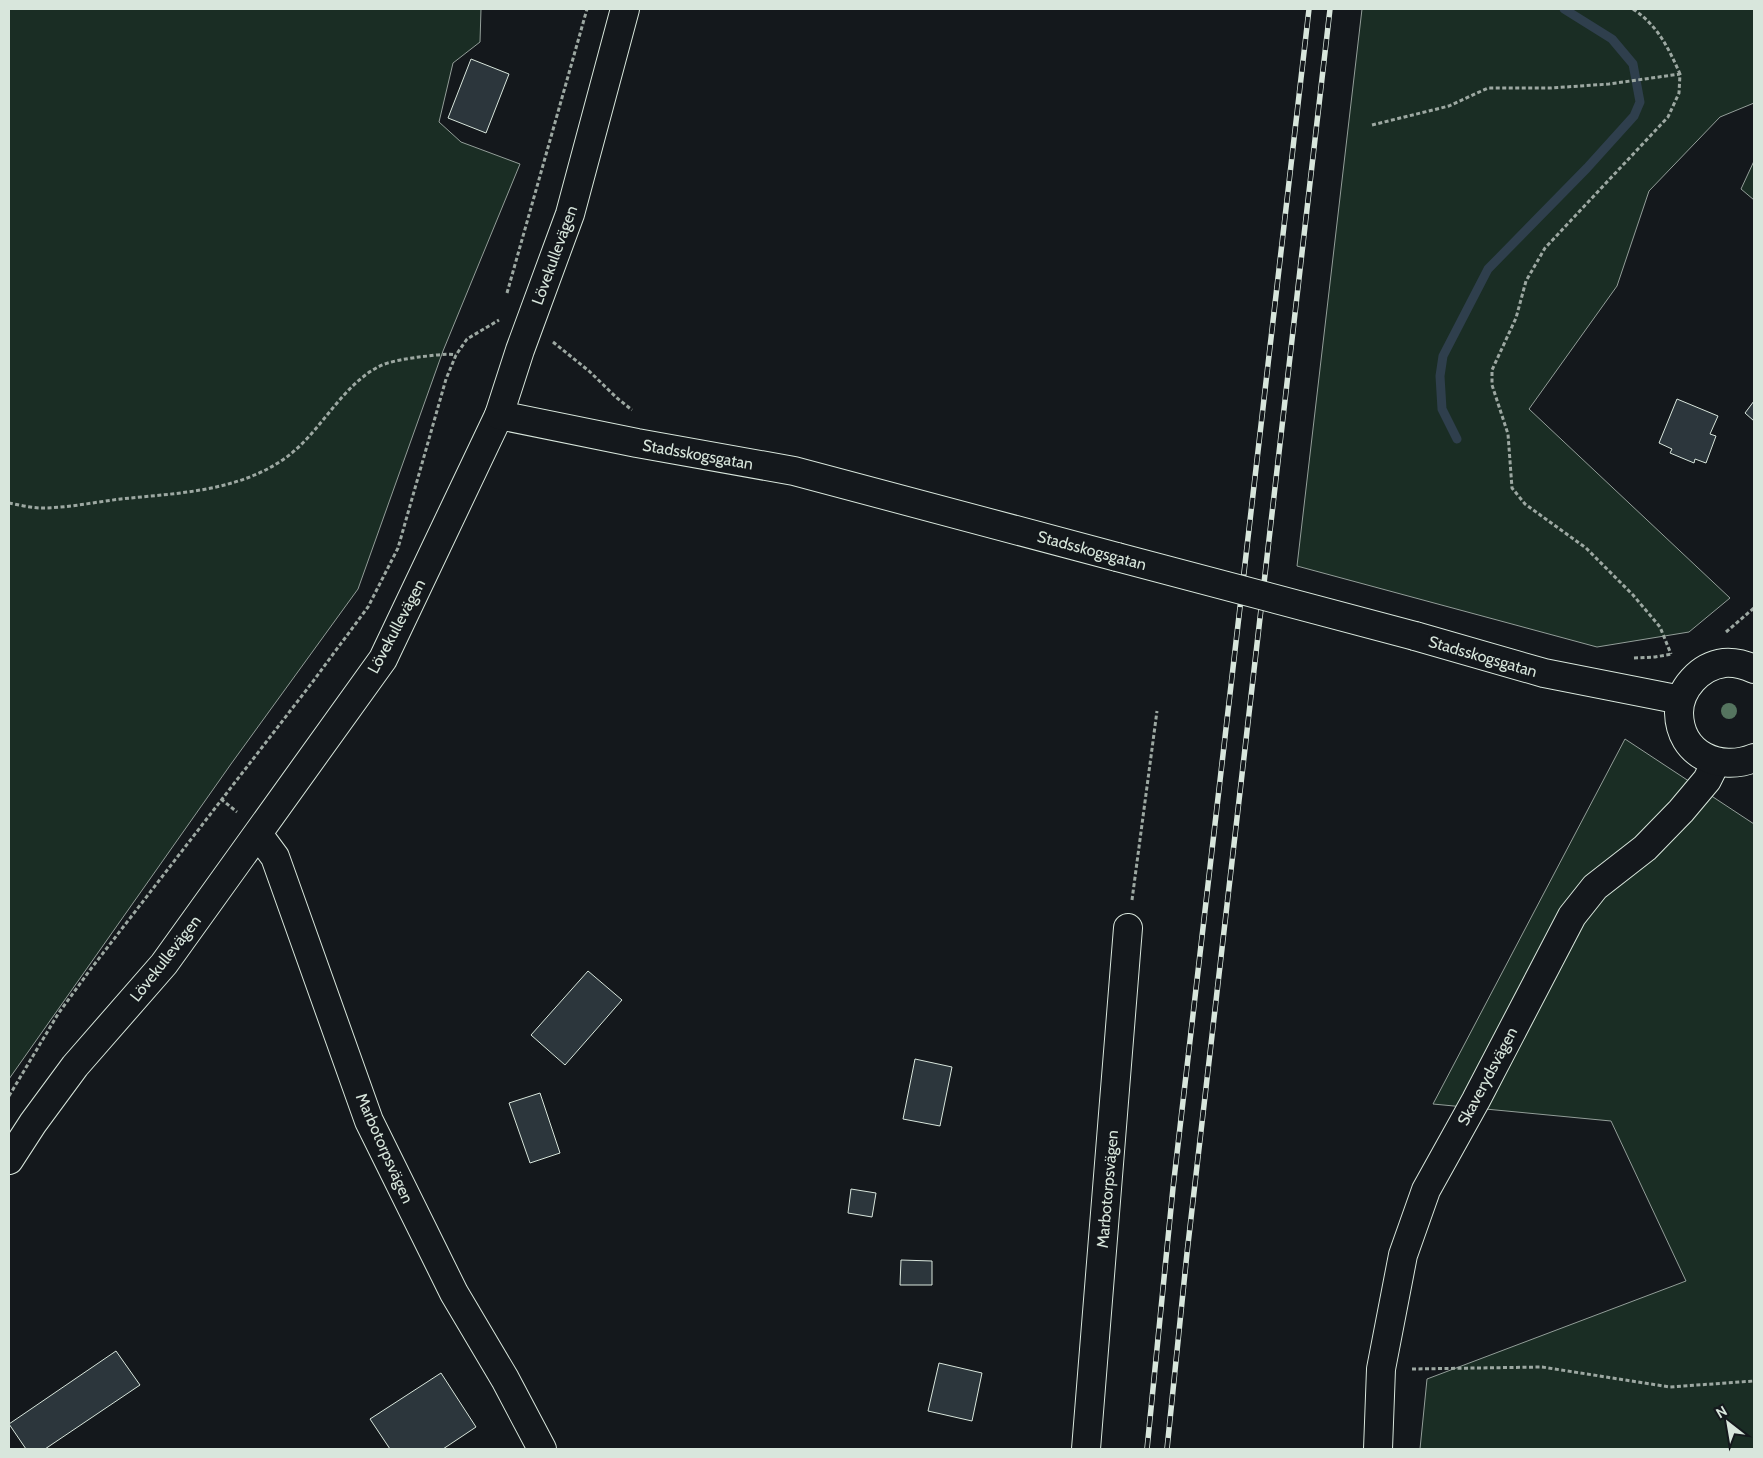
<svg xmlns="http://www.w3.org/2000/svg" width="1763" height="1458" viewBox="0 0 1763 1458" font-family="Cabin,sans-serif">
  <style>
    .green { fill: #1a2d24; stroke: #939e99 }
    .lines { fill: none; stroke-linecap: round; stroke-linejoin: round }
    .stream { stroke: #2f3f4d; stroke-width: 9 }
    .building { fill: #2c363c; stroke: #d8e6dc }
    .minor-casing { stroke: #d8e6dc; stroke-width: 30 }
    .tertiary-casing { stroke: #d8e6dc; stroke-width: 30 }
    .path { stroke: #9da8a2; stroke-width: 3; stroke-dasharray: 4 2.5; stroke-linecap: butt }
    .minor { stroke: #14181c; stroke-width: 28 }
    .tertiary { stroke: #14181c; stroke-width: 28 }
    .rail-casing { stroke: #d8e6dc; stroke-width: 5.5 }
    .rail { stroke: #14181c; stroke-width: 4; stroke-dasharray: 11; stroke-linecap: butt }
    .tertiary-bridge-casing { stroke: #d8e6dc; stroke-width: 30; stroke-linecap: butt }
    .tertiary-bridge { stroke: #14181c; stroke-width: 28 }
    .tree { fill: #55745f }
    .labels { text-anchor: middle; stroke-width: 4; stroke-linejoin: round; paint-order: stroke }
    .street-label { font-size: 16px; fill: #d8e6dc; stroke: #14181c }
  </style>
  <rect width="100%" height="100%" fill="#14181c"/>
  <path class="green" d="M9,9h472l-1,33 -27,21 -14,59 22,20 59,22 -77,187 -85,238 -127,175 -222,315z
    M1362,9h392v94l-34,14 -71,74 -32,95 -88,123 201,189 -41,34 -92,15 -300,-81z
    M1754,161v39l-13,-11z
    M1625,739l129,85v625h-334l7,-70 259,-98 -75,-160 -178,-17z"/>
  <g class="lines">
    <path class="stream" d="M1457,439l-15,-30 -2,-33 3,-20 45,-87 99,-101 47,-52 6,-14 -7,-38 -21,-25 -48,-30"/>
  </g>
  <path class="building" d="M471,59l38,15 -23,59 -38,-15z
    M1677,399l41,17 -8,18 6,2 -10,27 -11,-4 -1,4 -24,-10 2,-4 -13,-6z
    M1754,401v20l-9,-8z
    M588,971l34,29 -57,65 -34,-30z
    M915,1059l37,8 -12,59 -37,-7z
    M540,1093l20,60 -30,10 -21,-60z
    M851,1189l25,4 -4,24 -24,-4z
    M901,1260l31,1v24h-32z
    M116,1351l24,34 -95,64h-19l-17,-25z
    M939,1363l43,10 -10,48 -44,-10z
    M441,1373l35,54 -33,22h-53l-20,-30z"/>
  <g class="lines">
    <defs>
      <path id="minor" d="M258,834l17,23 94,264 85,172 51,86 37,70
        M9,1160l24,-37 42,-57 89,-102 219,-305 116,-244
        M1086,1449l42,-521
        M1378,1449l3,-80 22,-114 23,-65 50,-90 96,-184 23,-29 50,-39 36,-37 26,-31 9,-18"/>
      <path id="tertiary" d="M625,9l-55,205 -50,136 -21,65 138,28 157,28 323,86
        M1415,636l129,37 137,27
        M1754,669c-9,-4 -19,-7 -30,-6 -24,3 -45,26 -45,50 1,42 41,59 75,45"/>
    </defs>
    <use href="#minor" class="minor-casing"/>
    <use href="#tertiary" class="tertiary-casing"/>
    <path class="path" d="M1633,9c25,17 35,38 47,65
      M1372,125l77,-19 39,-18h63l58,-4 71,-10 -1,19 -11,24 -123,131 -19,33 -10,37 -24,52v15l16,49 4,54 13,16 61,44 47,47 27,32 11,27
      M507,293l80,-284
      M553,342l36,29 28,27 15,12
      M9,503c10,2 22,5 33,5 26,0 53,-6 79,-9 56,-6 115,-7 163,-40 37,-26 55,-71 94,-92 11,-6 28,-8 41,-10 12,-1 25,-4 37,-2
      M1726,632l28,-24
      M1634,658l21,-1 17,-3
      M221,799l16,13
      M1132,900l25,-189
      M9,1096l49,-82 32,-44 221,-286 57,-77 30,-59 48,-169 10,-24 11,-16 32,-19
      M1412,1369l130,-2 128,20 84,-6"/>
    <use href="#minor" class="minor"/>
    <use href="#tertiary" class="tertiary"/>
    <defs>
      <path id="rail" d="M1147,1449l26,-261 136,-1179
        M1167,1449l20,-196 143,-1244"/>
    </defs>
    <use href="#rail" class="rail-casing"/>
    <use href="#rail" class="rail"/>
    <defs>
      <path id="tertiary-bridge" d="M1117,557l298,79"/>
    </defs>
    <use href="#tertiary-bridge" class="tertiary-bridge-casing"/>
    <use href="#tertiary-bridge" class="tertiary-bridge"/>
  </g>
  <circle class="tree" cx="1729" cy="711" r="8"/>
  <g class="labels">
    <g class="street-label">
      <text transform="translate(554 255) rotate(-70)" y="6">Lövekullevägen</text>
      <text transform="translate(698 454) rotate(10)" y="6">Stadsskogsgatan</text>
      <text transform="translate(1092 550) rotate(15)" y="6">Stadsskogsgatan</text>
      <text transform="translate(396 626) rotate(-62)" y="6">Lövekullevägen</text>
      <text transform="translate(1483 656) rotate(16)" y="6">Stadsskogsgatan</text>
      <text transform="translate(165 958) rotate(-52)" y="6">Lövekullevägen</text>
      <text transform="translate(1487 1076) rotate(-62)" y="6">Skaverydsvägen</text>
      <text transform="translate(385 1148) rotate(66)" y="6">Marbotorpsvägen</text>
      <text transform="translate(1107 1189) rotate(-85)" y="6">Marbotorpsvägen</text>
    </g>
  </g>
  <rect width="1763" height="1458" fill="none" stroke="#d8e6dc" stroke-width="20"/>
  <g transform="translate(1728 1423) rotate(329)" stroke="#14181c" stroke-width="4" paint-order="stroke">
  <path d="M0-4L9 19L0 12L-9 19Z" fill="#d8e6dc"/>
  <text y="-8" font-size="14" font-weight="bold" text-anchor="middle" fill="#d8e6dc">N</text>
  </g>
</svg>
